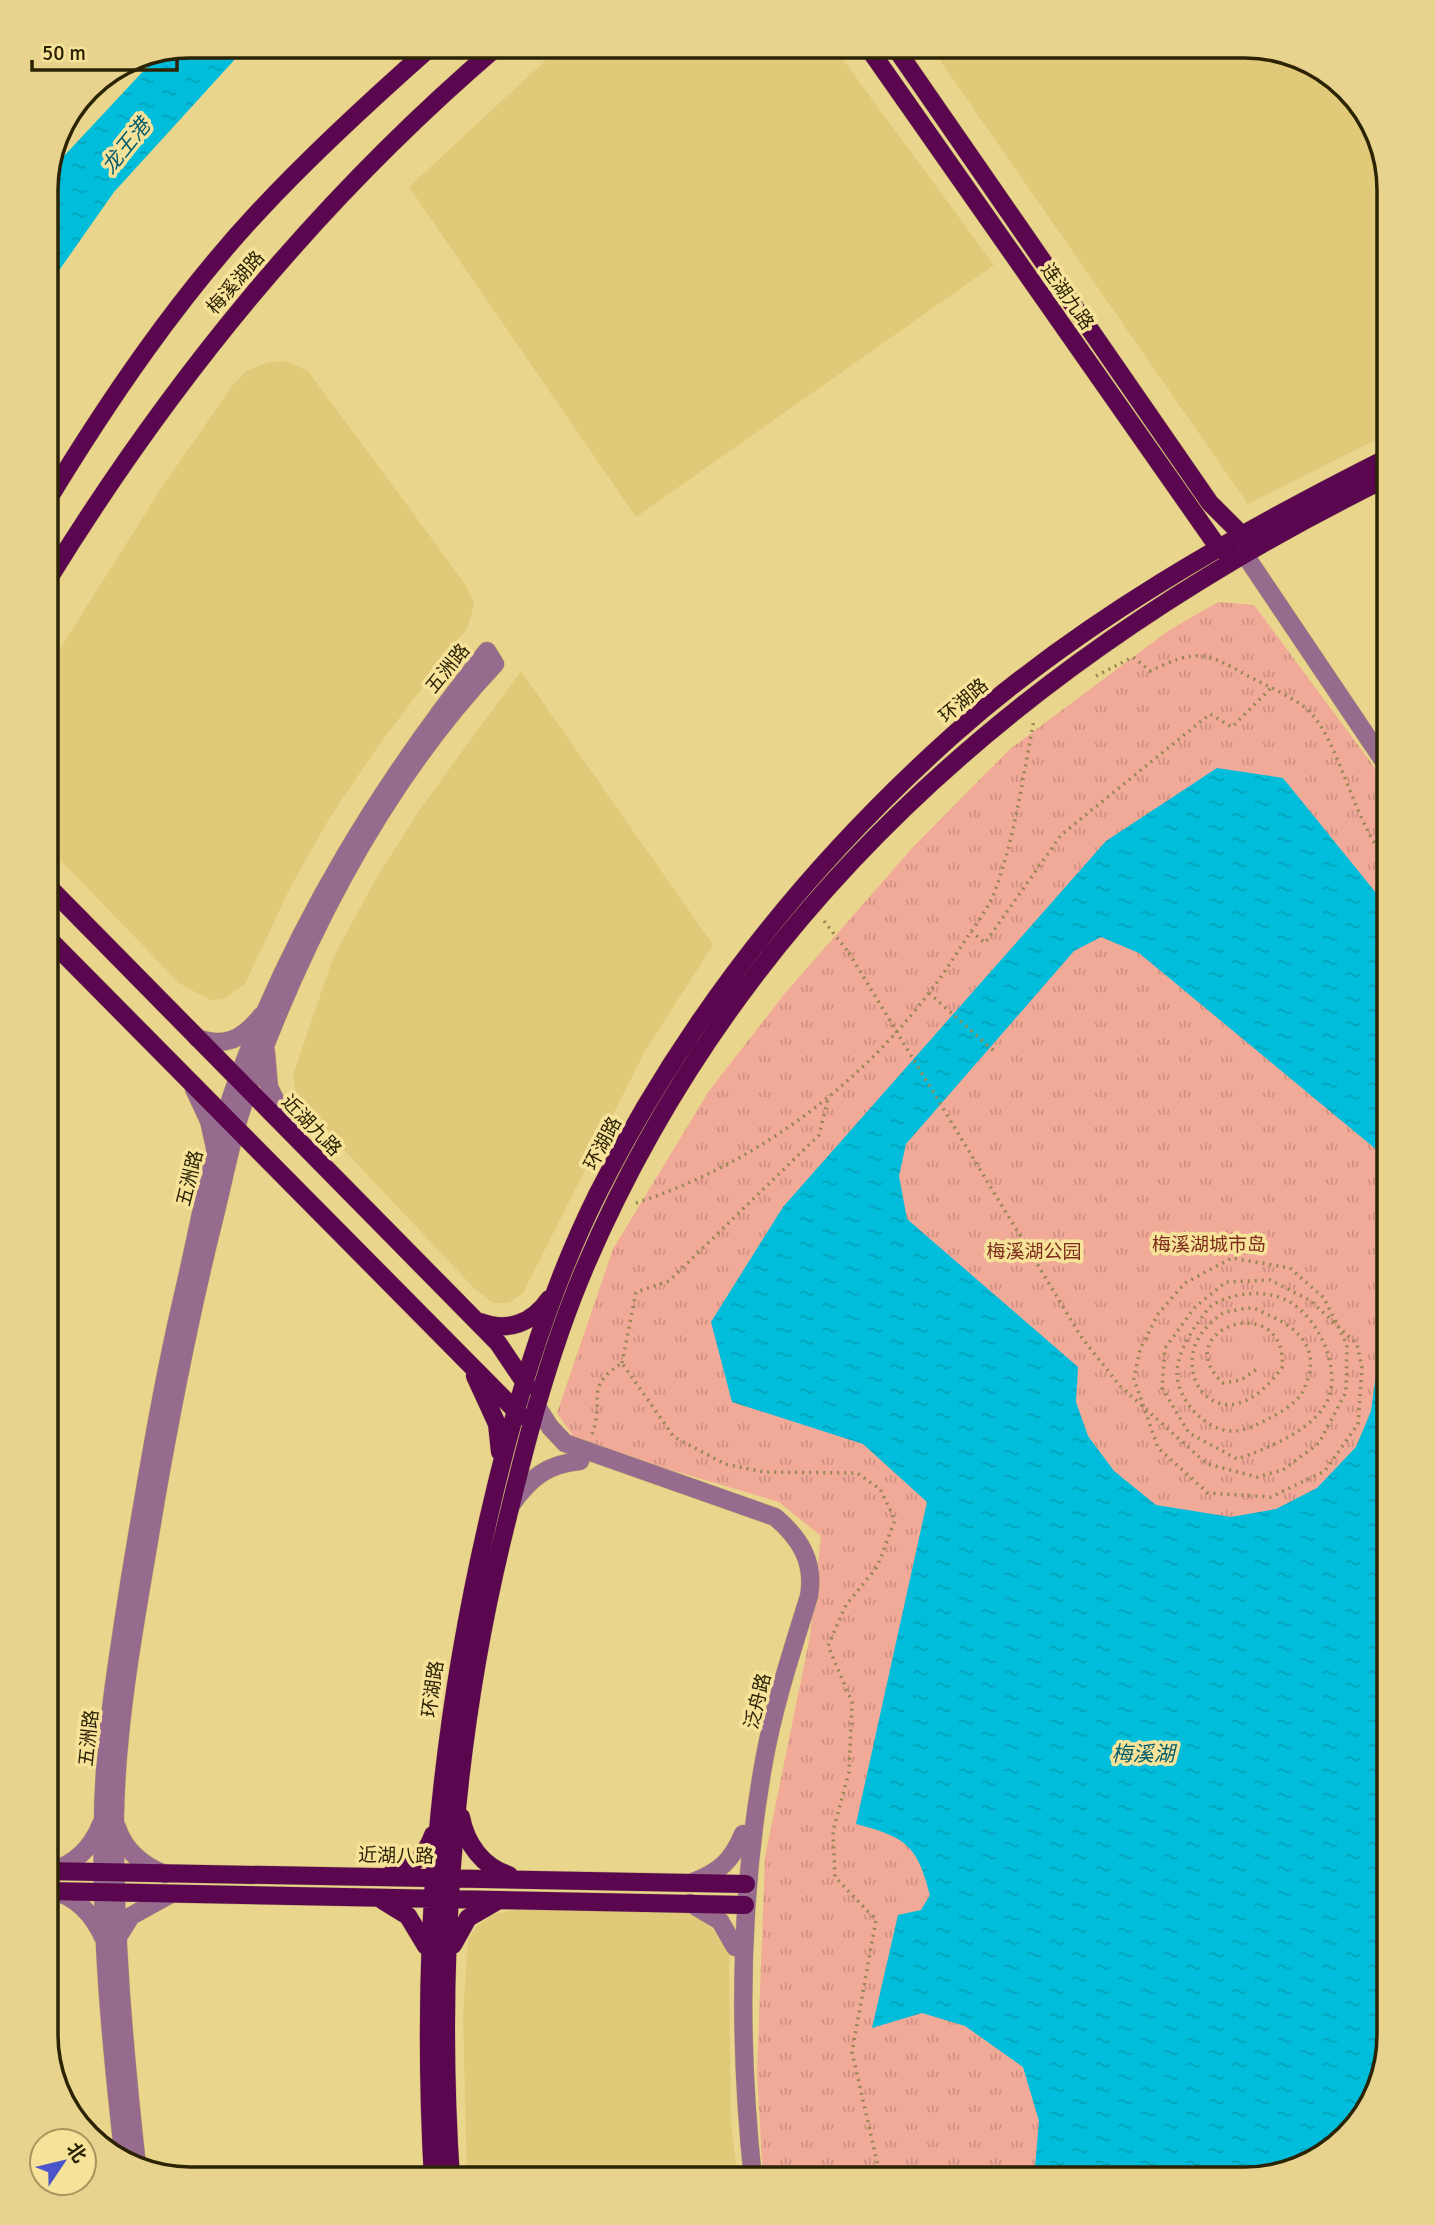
<svg xmlns="http://www.w3.org/2000/svg" width="1435" height="2225" viewBox="0 0 1435 2225" font-family="Signika,'Noto Sans SC',sans-serif">
  <style>
    .built { fill: #e0c978 }
    .grass { fill: url(#grass-tufts) }
    .water { fill: url(#water-ripples) }
    .lines { fill: none; stroke-linecap: round; stroke-linejoin: round }
    .minor-casing { stroke: #c4b171; stroke-width: 19 }
    .major-casing { stroke: #c4b171; stroke-width: 19 }
    .path { stroke: #978851; stroke-width: 3.5; stroke-dasharray: 2 5; stroke-linecap: butt }
    .minor { stroke: #966b8d; stroke-width: 18 }
    .major { stroke: #5a0750; stroke-width: 18 }
    .path-bridge { stroke: #978851; stroke-width: 3.5; stroke-dasharray: 2 5; stroke-linecap: butt }
    .labels { text-anchor: middle; stroke-width: 7; stroke-linejoin: round; paint-order: stroke }
    .street-label { font-size: 19px; fill: #2b2304; stroke: #f7e299 }
    .park-label { font-size: 19px; fill: #7e2e1c; stroke: #f7e299 }
    .water-label { font-size: 21px; font-style: italic; fill: #035d6d; stroke: #f7e299 }
    .rim { fill: none; stroke: #2b2304; stroke-width: 3.5 }
  </style>
  <defs>
    <pattern id="grass-tufts" width="24" height="20" patternUnits="userSpaceOnUse" patternTransform="scale(1.75)"><rect width="24" height="20" fill="#f1a998"/><path d="M3 7l-1-3M5 7V3M7 7l1-3M15 17l-1-3M17 17v-4M19 17l1-3" fill="none" stroke="#cf9181"/></pattern>
    <pattern id="water-ripples" width="26" height="14" patternUnits="userSpaceOnUse" patternTransform="scale(1.75)"><rect width="26" height="14" fill="#00bddb"/><path d="M2 4q2-2 4 0t4 0M15 11q2-2 4 0t4 0" fill="none" stroke="#02a2ba"/></pattern>
  </defs>
  <rect width="100%" height="100%" fill="#ead58c"/>
  <path class="built" d="M561,46h272l161,219 -358,252 -227,-330z
    M930,46h325l70,24 49,56 15,64v243l-141,71z
    M286,361l22,10 141,191 19,27 6,16 -6,22 -89,118 -49,72 -40,71 -45,96 -21,15 -14,1 -31,-17 -133,-138v-174l116,-184 71,-102 13,-14 23,-9z
    M521,671l192,274 -68,106 -122,242 -14,10h-16l-20,-16 -177,-188 -3,-24 40,-117 45,-83 45,-70z
    M514,1910h166l18,7 15,13 16,24 2,171 7,54h-271l-4,-163 5,-76 9,-14 16,-11z"/>
  <path class="grass" d="M1218,602l36,3 135,182v1249l-19,72 -61,56 -64,15h-482l-6,-106 8,-216 45,-221 11,-100 -42,-34 -202,-60 -20,-29 56,-164 96,-158 77,-99 128,-146 96,-97 158,-118z"/>
  <path class="water" d="M190,46h57l-133,146 -68,97v-107l17,-25 99,-106z
    M1217,768l66,10 106,131v251l-250,-207 -38,-16 -27,14 -168,193 -7,32 8,43 171,148 -2,35 12,34 26,35 42,34 75,12 45,-8 41,-21 39,-41 15,-36 5,-36 13,-18v679l-19,72 -61,56 -64,15h-211l5,-58 -16,-54 -58,-41 -43,-13 -50,15 26,-113 23,-5 9,-15c-13,-51 -25,-58 -74,-71l71,-322 -64,-58 -131,-42 -21,-80 72,-115 323,-366z"/>
  <g class="lines">
    <defs>
      <path id="minor" d="M1245,555l144,214
        M197,1038c28,10 46,1 64,-22
        M266,1052l3,35 20,41
        M194,1089l15,32 6,27
        M536,1405l14,22 15,16 210,74c25,21 40,45 34,79 -17,55 -35,109 -45,165 -25,139 -26,278 -11,418
        M511,1505c19,-27 36,-41 69,-44
        M117,1827c7,23 26,39 48,47
        M51,1871c24,-7 41,-24 50,-47
        M693,1882c26,-10 39,-21 50,-48
        M54,1891c24,7 39,24 49,46
        M690,1903l30,18 15,26
        M118,1937l13,-21 38,-21
        M124,2160c-13,-114 -24,-228 -21,-343 1,-80 15,-160 27,-239 16,-95 31,-189 53,-283 17,-72 29,-148 55,-217 61,-160 143,-294 249,-427l8,13c-112,119 -190,271 -246,424 -15,39 -23,82 -33,123 -24,95 -43,191 -60,288 -17,105 -39,210 -41,316 -1,117 9,233 22,350"/>
      <path id="major" d="M867,46l353,504 11,2
        M894,46l316,457 39,39
        M46,503c62,-102 131,-204 213,-292 54,-58 113,-112 173,-165
        M46,583c125,-203 271,-382 452,-537
        M46,884l452,459 29,43
        M46,936l475,480
        M480,1322c27,10 52,2 69,-23
        M475,1376l22,48 3,28
        M461,1817c5,27 22,50 48,58
        M46,1871l700,13
        M392,1873c20,-4 34,-19 41,-38
        M46,1891l699,14
        M382,1900l26,16 18,30
        M453,1945l15,-27 31,-18
        M433,2179c-13,-228 4,-440 56,-663 25,-110 58,-220 108,-321 88,-175 209,-328 355,-459 129,-115 284,-202 437,-279
        M451,2179c-14,-210 1,-428 50,-634 23,-95 46,-189 85,-280 157,-365 452,-616 803,-788"/>
    </defs>
    <use href="#minor" class="minor-casing"/>
    <use href="#major" class="major-casing"/>
    <path class="path" d="M1096,676l37,-19 17,14c47,-22 54,-20 98,5 17,9 52,24 64,38 29,33 47,123 77,146
      M824,921l25,32
      M971,931l14,12 76,-108 149,-121 22,13 39,-39
      M929,993l65,58
      M636,1203c134,-44 251,-137 326,-258 11,-17 26,-35 33,-54 20,-54 28,-115 39,-171
      M622,1363l14,-71 33,-11 150,-146 10,-40
      M592,1434c14,-34 -10,-46 30,-71l52,74 51,27 39,8 93,1 23,16 15,31 -18,47 -31,38 -18,41 24,56 -3,70 -16,59 2,46 41,43 -24,132 29,127"/>
    <use href="#minor" class="minor"/>
    <use href="#major" class="major"/>
    <path class="path-bridge" d="M849,953l233,385 38,48 87,78 50,13 26,-7 36,-27 27,-51 1,-47 -23,-47 -34,-30 -58,-10 -47,25 -27,31 -18,35 -6,30 24,69 50,45 63,4 54,-26 33,-47 4,-56 -5,-24 -46,-43 -41,-21 -44,2 -31,25 -30,41 -3,40 27,45 48,26c30,-10 83,-31 93,-65 8,-32 -12,-75 -40,-92 -23,-13 -55,-10 -76,2 -7,4 -12,14 -17,20 -9,12 -20,33 -20,49 0,26 27,56 53,58 14,1 29,-7 40,-13 11,-6 27,-15 33,-27 18,-37 2,-59 -32,-75 -6,-2 -13,-7 -19,-8 -7,0 -15,2 -21,3 -10,1 -15,7 -22,14 -47,43 12,130 74,41 -1,-6 -1,-16 -4,-22 -19,-46 -107,-8 -56,39l18,-3 16,-11"/>
  </g>
  <g class="labels">
    <g class="street-label">
      <text transform="translate(235 282) rotate(-49)" y="7">梅溪湖路</text>
      <text transform="translate(1068 296) rotate(55)" y="7">连湖九路</text>
      <text transform="translate(447 668) rotate(-51)" y="7">五洲路</text>
      <text transform="translate(963 700) rotate(-40)" y="7">环湖路</text>
      <text transform="translate(312 1125) rotate(46)" y="7">近湖九路</text>
      <text transform="translate(602 1143) rotate(-62)" y="7">环湖路</text>
      <text transform="translate(189 1178) rotate(-76)" y="7">五洲路</text>
      <text transform="translate(432 1689) rotate(-82)" y="7">环湖路</text>
      <text transform="translate(757 1701) rotate(-76)" y="7">泛舟路</text>
      <text transform="translate(88 1738) rotate(-84)" y="7">五洲路</text>
      <text transform="translate(396 1855) rotate(1)" y="7">近湖八路</text>
    </g>
    <g class="park-label">
      <text x="1209" y="1251">梅溪湖城市岛</text>
      <text x="1034" y="1258">梅溪湖公园</text>
    </g>
    <g class="water-label">
      <text transform="translate(126 146) rotate(-51)" y="7">龙王港</text>
      <text x="1143" y="1761">梅溪湖</text>
    </g>
  </g>
  <path d="M0 0H1435V2225H0ZM190 58H1245A132 132 0 0 1 1377 190V2035A132 132 0 0 1 1245 2167H190A132 132 0 0 1 58 2035V190A132 132 0 0 1 190 58Z" fill="#e7d38d" fill-rule="evenodd"/>
  <path class="rim" d="M190 58H1245A132 132 0 0 1 1377 190V2035A132 132 0 0 1 1245 2167H190A132 132 0 0 1 58 2035V190A132 132 0 0 1 190 58Z"/>
  <g transform="translate(63 2162) rotate(55)"><circle r="33" fill="#f7e299" stroke="#a5965d" stroke-width="2"/>
  <path d="M0-5L12 26L0 18L-12 26Z" fill="#4a55ca"/>
  <text y="-10" font-size="19" font-weight="bold" text-anchor="middle" fill="#2b2304">北</text>
  </g>
  <path d="M32 60v10h145v-10" fill="none" stroke="#2b2304" stroke-width="3.5"/>
  <text x="42" y="60" font-size="21" fill="#2b2304" stroke="#f7e299" stroke-width="5" paint-order="stroke">50 m</text>
</svg>
